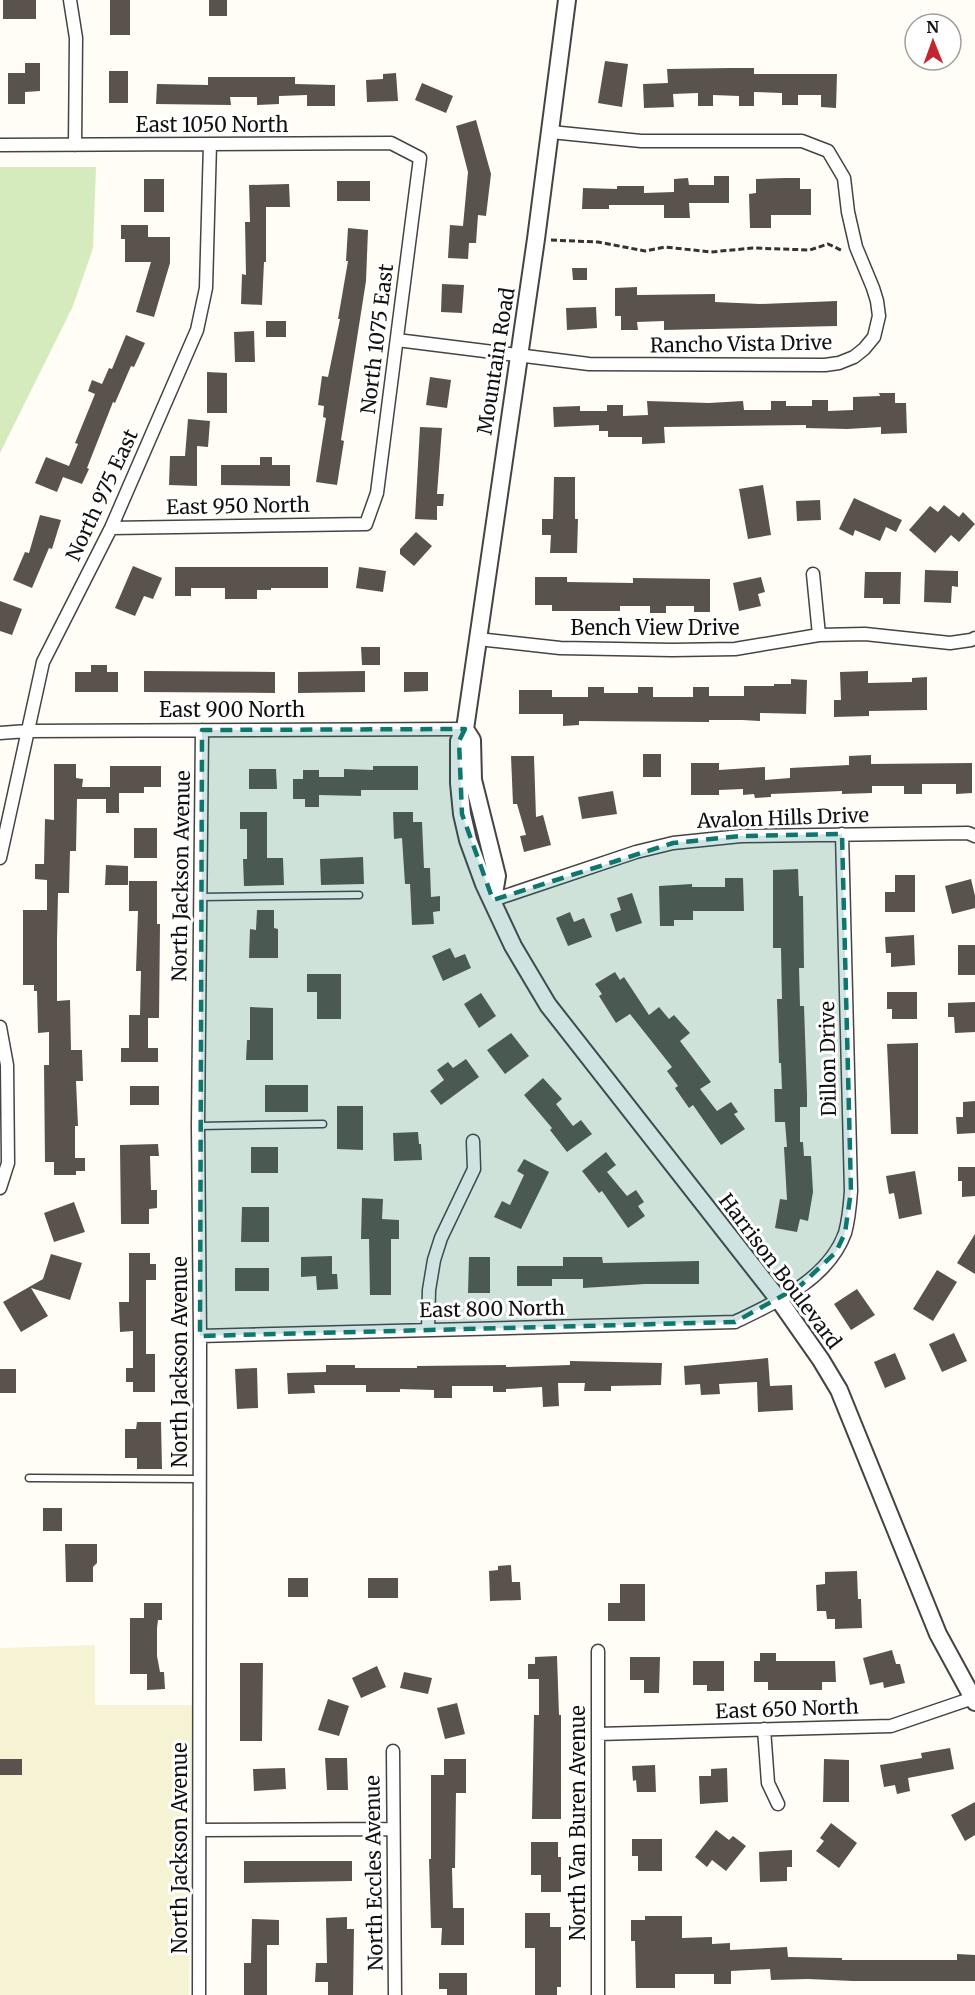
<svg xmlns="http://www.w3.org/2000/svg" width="975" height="1995" viewBox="0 0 975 1995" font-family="Merriweather,serif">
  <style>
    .farmland { fill: #f6f3d4 }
    .green { fill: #d5ebbd }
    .building { fill: #5a524d }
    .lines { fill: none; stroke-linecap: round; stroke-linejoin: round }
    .service-casing { stroke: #444; stroke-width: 9 }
    .minor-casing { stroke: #444; stroke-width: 15 }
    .tertiary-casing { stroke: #444; stroke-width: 20 }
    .path { stroke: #333; stroke-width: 3; stroke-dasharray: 6 3; stroke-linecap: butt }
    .service { stroke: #fff; stroke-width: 6 }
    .minor { stroke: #fff; stroke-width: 12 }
    .tertiary { stroke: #fff; stroke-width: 16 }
    .marked { fill: #0f766e; fill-opacity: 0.2; stroke: #0f766e; stroke-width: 4.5; stroke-dasharray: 12 8; stroke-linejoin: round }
    .labels { text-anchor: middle; stroke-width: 6; stroke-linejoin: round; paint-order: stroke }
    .street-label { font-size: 20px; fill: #111; stroke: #fff }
  </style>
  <rect width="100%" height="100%" fill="#fffdf5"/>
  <path class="farmland" d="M95,1645v60h97l-3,290h-189v-347z"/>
  <path class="green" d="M0,167h96l-3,81 -20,58 -73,147z"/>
  <path class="building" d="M3,0h33v19h-33z
    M110,0h20v35h-20z
    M209,0h18v16h-18z
    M605,61l23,3 -6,43 -24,-4z
    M25,63h15v28l-15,1v12h-17v-31h17z
    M730,68h24v6h83l-1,34 -15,-1v-12h-23v10h-16v-12l-28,-1v14h-15v-10l-26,-1v11h-15v-13l-25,1 1,13 -30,1 -1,-24 25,-1 -1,-14z
    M109,71h19v32h-19z
    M396,73l2,28 -31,1 -1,-22 17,-1v-5z
    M208,77h87v7l40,1v21h-28v-11l-28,1v8l-22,1v-8h-27l1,8 -75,-1 1,-20 51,1z
    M422,83l31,13 -7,17 -31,-13z
    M476,120l15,54 -5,42 -8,-1 -2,28h-7l-1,16 -20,-1 2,-33 13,1 5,-54 -12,-46z
    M714,176h15v27h-40l1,15h-26v-13h-55v4h-27l1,-21 34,1v-3h27v7l30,-1v-13l14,-1 1,7h25z
    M785,178h15v11h11v26h-40v13h-21l-1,-34 7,-1v-14z
    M144,179h20v33h-20z
    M337,181h33v20h-33z
    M289,184l1,23h-24v55h-2l-2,43 -21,-1 1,-30 4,1 -1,-53h5l-1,-37z
    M121,225h27v12h22v26l-16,54 -18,-5 15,-50h-26v-23h-4z
    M348,228l20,2 -2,51 -25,159 3,1 -7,44 -21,-3 10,-64 -3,-1 1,-11 -6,-1 4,-29 6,1 12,-58h-2l10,-58h-2z
    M572,268h15v12h-14z
    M442,284l22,1 -2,28 -21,-1z
    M637,287v8l78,-1v8l45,2 77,-3v25l-173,4v-9l-27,1 1,8h-17v-14h-6v-28z
    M596,307l1,21 -30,2 -1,-22z
    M266,321h20v16h-20z
    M254,331l1,31h-20l-1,-30z
    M126,335l19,8 -11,24 -3,-1 -16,37 -2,-1 -26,66 2,1 -7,15 -19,-7 -6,15 -22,-9 11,-26 23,9 9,-22 -3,-1 20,-49 -7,-3 4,-11 10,4 7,-16 3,1z
    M207,372l20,1v40h-20z
    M430,377l21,3 -4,28 -21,-3z
    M879,393h16v10h11l1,30 -26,1v-7l-34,2 -41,-1v-3l-142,2 1,16 -23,1v-7h-34v-6h-9v-6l-45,2 -1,-20 27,-1v5h27v-6h16v11l25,-1 -1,-14 62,2 34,-2 1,9h27v-9h15v5h26v-6h16v11l25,-1v-13l27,-1z
    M188,419l22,2 -2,26 -11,-1v40l-28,-1 1,-29h15z
    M420,427l22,1 -5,66h7l-1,12h-6v14l-22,-1z
    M260,457h12v8h18v21l-69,-1v-20h39z
    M554,477h21v42h3l-1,34h-27l1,-18h-9v-16h11z
    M763,485l8,50 -23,4 -9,-50z
    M854,498l48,22 -6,12 -10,-5 -6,14 -25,-11 -2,6 -14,-7z
    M820,500l1,20 -24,1 -1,-20z
    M944,505l15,12 4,-5 12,12 -16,18 -8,-7 -16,18 -26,-23 21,-24 8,6z
    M40,515l21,5 -9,29 -3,-1 -17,40 -19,-8 12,-28 4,1z
    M416,532l16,14 -18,20 -14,-12v-5z
    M133,566l29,12 -9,21 -9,-3 -9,20 -20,-8z
    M175,567h153v21h-57v2h-14v9h-32v-11h-34v8h-16z
    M359,567l27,4 -3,21 -27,-4z
    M925,570l33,1v16l-6,-1 -1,17 -27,-1z
    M865,572h36l-1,32h-17v-6h-19z
    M535,577h32v5l66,1v-5l77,1v33h-16v-6h-28v7h-16v-7h-30v5h-68v-6h-17z
    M761,577l4,15 -7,2 3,12 -22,5 -6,-28z
    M0,601l22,8 -10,26 -12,-4z
    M361,647h19v18h-18z
    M91,665h16v7h11v20h-43v-20h16z
    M144,671l131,1v21l-131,-1z
    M365,671v21l-67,1v-21z
    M868,671v12l44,-1v-4l15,-1v33l-58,1v5l-35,1v-17h7l-1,-28z
    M404,672h24v19l-24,1z
    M791,679l16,1 -1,34 -46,-1v8l-18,-1h-33v2l-130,-1v4l-16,1v-12h-44v-24h33v7h36v-10h16v6h34v-6h15v10h40v-10h16v9h35v-10h30v-2h17z
    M643,754h18v23h-18z
    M871,755v9l101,-1v30l-16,1v-10h-34v10h-18v-8h-32v7l-30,1v-3l-71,3v3l-16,1 -1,-4 -11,1v-6l-24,1v5h-28v-32h28v7l46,-3v13l25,-2v-10l59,-3v-9z
    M511,756h23l2,61 7,-2 8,30 -27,7 -4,-16 6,-1 -9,-31h-4z
    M54,764h22v14l7,1 -1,8h28v-21h51v21h-17v6h-25v20h-13v-14h-29l-1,52h-6l-1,42h-11l-1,48v60l13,-1 1,50h11l1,31h-7l2,45h-3v32h10v13h-9v4h-22v-13h-9l-1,-97h5v-33l-11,1 -1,-42h-3v-6h-11v-75h24v-30l-12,-1v-15h9l1,-45 9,1z
    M373,766h45v24h-57v6l-42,-1v12h-14v-8h-12v-20h10v-9h16v7h25v-8l29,1z
    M249,769h27l1,20h-28z
    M613,791l4,23 -35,5 -4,-22z
    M240,812h27v46h16l1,27 -40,1 -1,-27h4v-30h-7z
    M393,812h20v10h9l2,46h6l1,29 9,-1v15l-7,1 1,12 -22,1 -2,-41h-5l-3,-46 -8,1z
    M134,828h23v30h-23z
    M363,857l1,27 -43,1 -1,-26z
    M106,865l22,1v19h-23z
    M798,869l1,27h4l1,72h-5l1,38h4l3,88v13h-7v35h3l1,14h7l2,36 -5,29 -8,-2 -3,13 -22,-4 5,-29 7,1 -3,-53h3l-2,-25h-10l-1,-33h8l-1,-26h-2l-2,-64h5l-1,-51h-8v-78z
    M895,875h20v37h-30v-20h10z
    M725,878h18l1,33h-51v9h-19v6h-14l-1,-40 33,-2v3h33z
    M971,879l4,17v12l-23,6 -7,-28z
    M129,881h28v43h3l-1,94h-11v30h10v14h-37v-14h8v-33h11l1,-44h-5l2,-60h-9z
    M632,893l10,30 -26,9 -6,-18 11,-4 -4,-12z
    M257,910h17v18l4,1v29h-29l1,-29 6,1z
    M570,912l4,10 10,-4 8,19 -24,9 -12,-28z
    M914,935l1,30 -24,2v-14h-5l-1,-16z
    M958,945h17v30h-17z
    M450,948l5,10 10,-4 6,14 -28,13 -11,-25z
    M615,972l5,8 4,-3 25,38 10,-8 10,12 5,-4 16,18 -10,8 31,41 -11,7 17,22 14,-9 7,10 -4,2 11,15 -24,16 -28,-40 -4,3 -14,-20 3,-2 -11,-15 5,-4 -42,-53 -14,9 -17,-27 3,-2 -7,-10z
    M307,974h34v45h-24v-27h-10z
    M887,992h30v27h-25v-10h-5z
    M481,993l15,23 -17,12 -15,-24z
    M975,1002v30l-20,1 -1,-16h-6v-14z
    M250,1007l23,1v52h-27l1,-20h3z
    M511,1033l18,23 -24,18 -18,-24z
    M918,1043v91h-27l-4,-90z
    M466,1059l13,18 -38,28 -11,-14 14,-11 -7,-10 11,-8 5,6z
    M543,1078l19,21 -6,5 17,22 8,-6 11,14 -25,18 -17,-22 2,-2 -28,-33z
    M265,1085h43v27h-43z
    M130,1086h29v19h-29z
    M975,1101v32l-18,1 -1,-17h7v-15z
    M337,1106h26v44l-26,-1z
    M418,1132l1,12h2l1,16 -28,1 -1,-28z
    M158,1144l1,12h-9l1,34h6v18l-8,1v15h-28l-1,-79z
    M251,1147h27v26h-27z
    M606,1152l10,13 -9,7 20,24 9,-6 8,12 -6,4 7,10 -17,12 -26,-37 -3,2 -17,-22z
    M524,1159l25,13 -28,57 -27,-12 8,-16 8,4 14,-30 -7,-4z
    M958,1167h17v29l-13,1v-16h-4z
    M915,1171l7,43 -23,5 -5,-26 -5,1 -3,-18z
    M362,1198l21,1 -1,20 17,1v19h-8v56h-21l-1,-56h-8z
    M74,1202l11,30 -31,10 -10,-29z
    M242,1207h27v35h-28z
    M975,1234v40l-18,-11z
    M129,1253h21v11h6v16h-10v74h9v38h-22v-10h-7v-14h7v-37l-13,1 -1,-30h10z
    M51,1254l31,9 -12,37 -39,-12 17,28 -27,16 -18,-30 40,-23z
    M332,1256v18h5l1,15 -21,1 -1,-14 -15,1v-20z
    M469,1257h21v36h-22z
    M563,1257h39l1,6 96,-2v23h-54l-62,4v-9h-31v7h-35v-20h46z
    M235,1268h34v23h-34z
    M937,1270l20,12 -24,39 -20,-12z
    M857,1289l18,26 -24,15 -17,-26z
    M954,1333l13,28 -25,11 -13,-28z
    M895,1353l11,26 -21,9 -11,-26z
    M768,1358l2,28 22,-1 1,25 -35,2 -1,-30 -38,2 1,10 -19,1 -1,-11 -15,1 -1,-19z
    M570,1361l92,2 -1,22 -50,1v5h-27l1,-8h-27l1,23 -16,1 -1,-20 -36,2v3h-13v-6h-41v12h-18v-8l-34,-1v3h-34v-7h-52l1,8 -27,1 -1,-21 39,-1v-7h29v3h62v-2l89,-1v2l64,-2z
    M257,1368l1,40 -21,1 -2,-40z
    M0,1369h16v24h-16z
    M137,1422h24l1,47h-25v-11h-12v-29h11z
    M43,1508h19v23h-19z
    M65,1544h32v19l-4,4v15h-27z
    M511,1565l1,17h8l1,18 -31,1 -1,-30 9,-1v-4z
    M857,1571l1,28h3l1,29 -27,1v-10h-8l-1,-8h-9l-1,-26 9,-1v-12z
    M288,1578h20v19h-20z
    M368,1578h30v20h-30z
    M620,1584h25v37h-37v-18h12z
    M144,1603h18v17h-4l-1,8v28l3,16h4l1,17 -18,1v-16h-17v-56h14z
    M892,1650l4,14h4l5,19 -21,5 -1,-6 -13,3 -7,-27z
    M760,1653h16v8h59l1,21h-14v8h-54v-8h-14v-21h6z
    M557,1656l2,59h2v104h-29l2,-104h5v-36h-11v-15h7v-7z
    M630,1657h30l-1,36h-15v-13h-14z
    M693,1661h31v30h-17v-6h-14z
    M240,1663h23l-1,78h-22z
    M377,1666l9,21 -25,11 -9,-20z
    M404,1672l28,6 -4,16 -28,-6z
    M328,1699l21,7 -10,30 -21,-6z
    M457,1703l8,31 -20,5 -8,-31z
    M950,1748l4,21 -46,9 2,13 -13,3 -2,-9 -11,2 -4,-22 42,-7 -1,-5z
    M325,1758h22l1,32h-21z
    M0,1759h22v16h-22z
    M444,1759h22v34h-10l-1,75h-3l1,40h11v37h-23l1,-17h-11l-2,-69h2v-84h13z
    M824,1759l25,1v42h-26z
    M655,1765l1,27h-19l-1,-12 -3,1 -1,-15z
    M285,1768l1,21 -32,2 -1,-22z
    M727,1768l1,34 -28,2 -1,-28h12v-7z
    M975,1802v33l-10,6 -14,-26z
    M831,1823l26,20 -18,25 -23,-17 8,-10 -4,-3z
    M716,1830l13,10 4,-4 13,10 -20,25 -14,-11 -5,7 -12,-10z
    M632,1839h30v32h-24v-15h-6z
    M531,1842h27v15h3v35h-20v-17h-10z
    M792,1850v17h-5v14l-27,1 -1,-30z
    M244,1861h108v20l-108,2z
    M525,1913h25v14h11v60h-4v8h-22v-47h-10z
    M645,1916h37v22l30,-1v7l18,-1v7l57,-3 1,10 54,1v2h115v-6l18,1v26h-122l-45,-2 -37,1 -1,-11 -39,2v13h-17v-10h-39v14h-39l-1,-47h-4v-21h14z
    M347,1917v12h7l-1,66h-25v-13h-13l1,-19h11l-1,-45z
    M252,1919l27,1v25h-12v50h-23v-32h7z
    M439,1973h28v22h-20v-6h-8z"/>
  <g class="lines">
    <defs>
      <path id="service" d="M200,897l159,-2
        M198,1126l125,-2
        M29,1478l170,1"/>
      <path id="minor" d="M70,0l6,38 -1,107
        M0,145l391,-2 29,15 -43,335 -11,31 -255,4
        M397,340l192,24 236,1 14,-2 15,-6 10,-8 10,-12 5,-21 -2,-15 -4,-13 -17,-41 -8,-35 -4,-34 -16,-27 -26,-10h-161l-90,-9
        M813,574l6,61
        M478,639l82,9 112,2 63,-1 84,-14 46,-1 85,9 21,-3 4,-2
        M0,733l27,-2 438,-2
        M0,858l43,-196 68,-134 86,-198 9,-42 4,-144
        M493,900l143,-48 37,-9 68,-7 227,-3 7,3
        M0,1027l7,38 1,98 -8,25
        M428,1330l1,-40 5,-30 7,-22 33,-69 -1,-28
        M200,1336l535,-14c41,-20 93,-42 110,-89 4,-14 5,-28 6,-42l-9,-357
        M598,1651v344
        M764,1729l4,54 10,21
        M598,1734l293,-8 82,-28
        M393,1751l2,244
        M200,1830l193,-1
        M199,1995l1,-659 -2,-210 4,-396"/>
      <path id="tertiary" d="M567,0l-31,239 -71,490 -6,12v42l3,31 6,26 16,44 29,62 35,59 231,295 42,60 18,30 99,244 37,68
        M465,729l7,11 1,40 24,96 -4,24"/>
    </defs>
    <use href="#service" class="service-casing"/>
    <use href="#minor" class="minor-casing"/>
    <use href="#tertiary" class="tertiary-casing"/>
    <path class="path" d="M551,240l47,2 47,9 20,-4 46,5 42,-4 57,2 18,-6 15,7"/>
    <use href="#service" class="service"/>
    <use href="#minor" class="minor"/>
    <use href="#tertiary" class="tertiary"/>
  </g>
  <path class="marked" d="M465,729l-6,12 3,73 31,86 180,-57 68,-7 101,-2 9,357 -6,42 -9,19 -36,34 -65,36 -535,14 2,-606z"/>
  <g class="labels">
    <g class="street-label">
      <text x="212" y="132">East 1050 North</text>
      <text transform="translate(377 339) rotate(-83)" y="7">North 1075 East</text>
      <text transform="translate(741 344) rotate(-1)" y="7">Rancho Vista Drive</text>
      <text transform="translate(496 361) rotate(-81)" y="7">Mountain Road</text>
      <text transform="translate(102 495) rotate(-65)" y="7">North 975 East</text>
      <text transform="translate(238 506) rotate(-1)" y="7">East 950 North</text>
      <text x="655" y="635">Bench View Drive</text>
      <text x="232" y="717">East 900 North</text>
      <text transform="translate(783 818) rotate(-2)" y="7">Avalon Hills Drive</text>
      <text transform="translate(181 876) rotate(-89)" y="7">North Jackson Avenue</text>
      <text transform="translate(828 1059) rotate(-91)" y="7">Dillon Drive</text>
      <text transform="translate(780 1271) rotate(53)" y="7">Harrison Boulevard</text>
      <text transform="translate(492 1309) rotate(-1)" y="7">East 800 North</text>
      <text transform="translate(180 1362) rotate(-90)" y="7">North Jackson Avenue</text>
      <text transform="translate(787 1709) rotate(-2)" y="7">East 650 North</text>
      <text transform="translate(578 1823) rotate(-90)" y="7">North Van Buren Avenue</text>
      <text transform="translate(180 1848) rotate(-90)" y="7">North Jackson Avenue</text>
      <text transform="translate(374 1873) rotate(-91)" y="7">North Eccles Avenue</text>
    </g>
  </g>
  <g transform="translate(933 42) rotate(359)"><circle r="28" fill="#ffffff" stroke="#a0a0a0" stroke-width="1.5"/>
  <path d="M0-4.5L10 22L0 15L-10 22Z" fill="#c4262e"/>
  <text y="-9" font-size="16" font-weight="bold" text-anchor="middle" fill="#111111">N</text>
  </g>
</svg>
